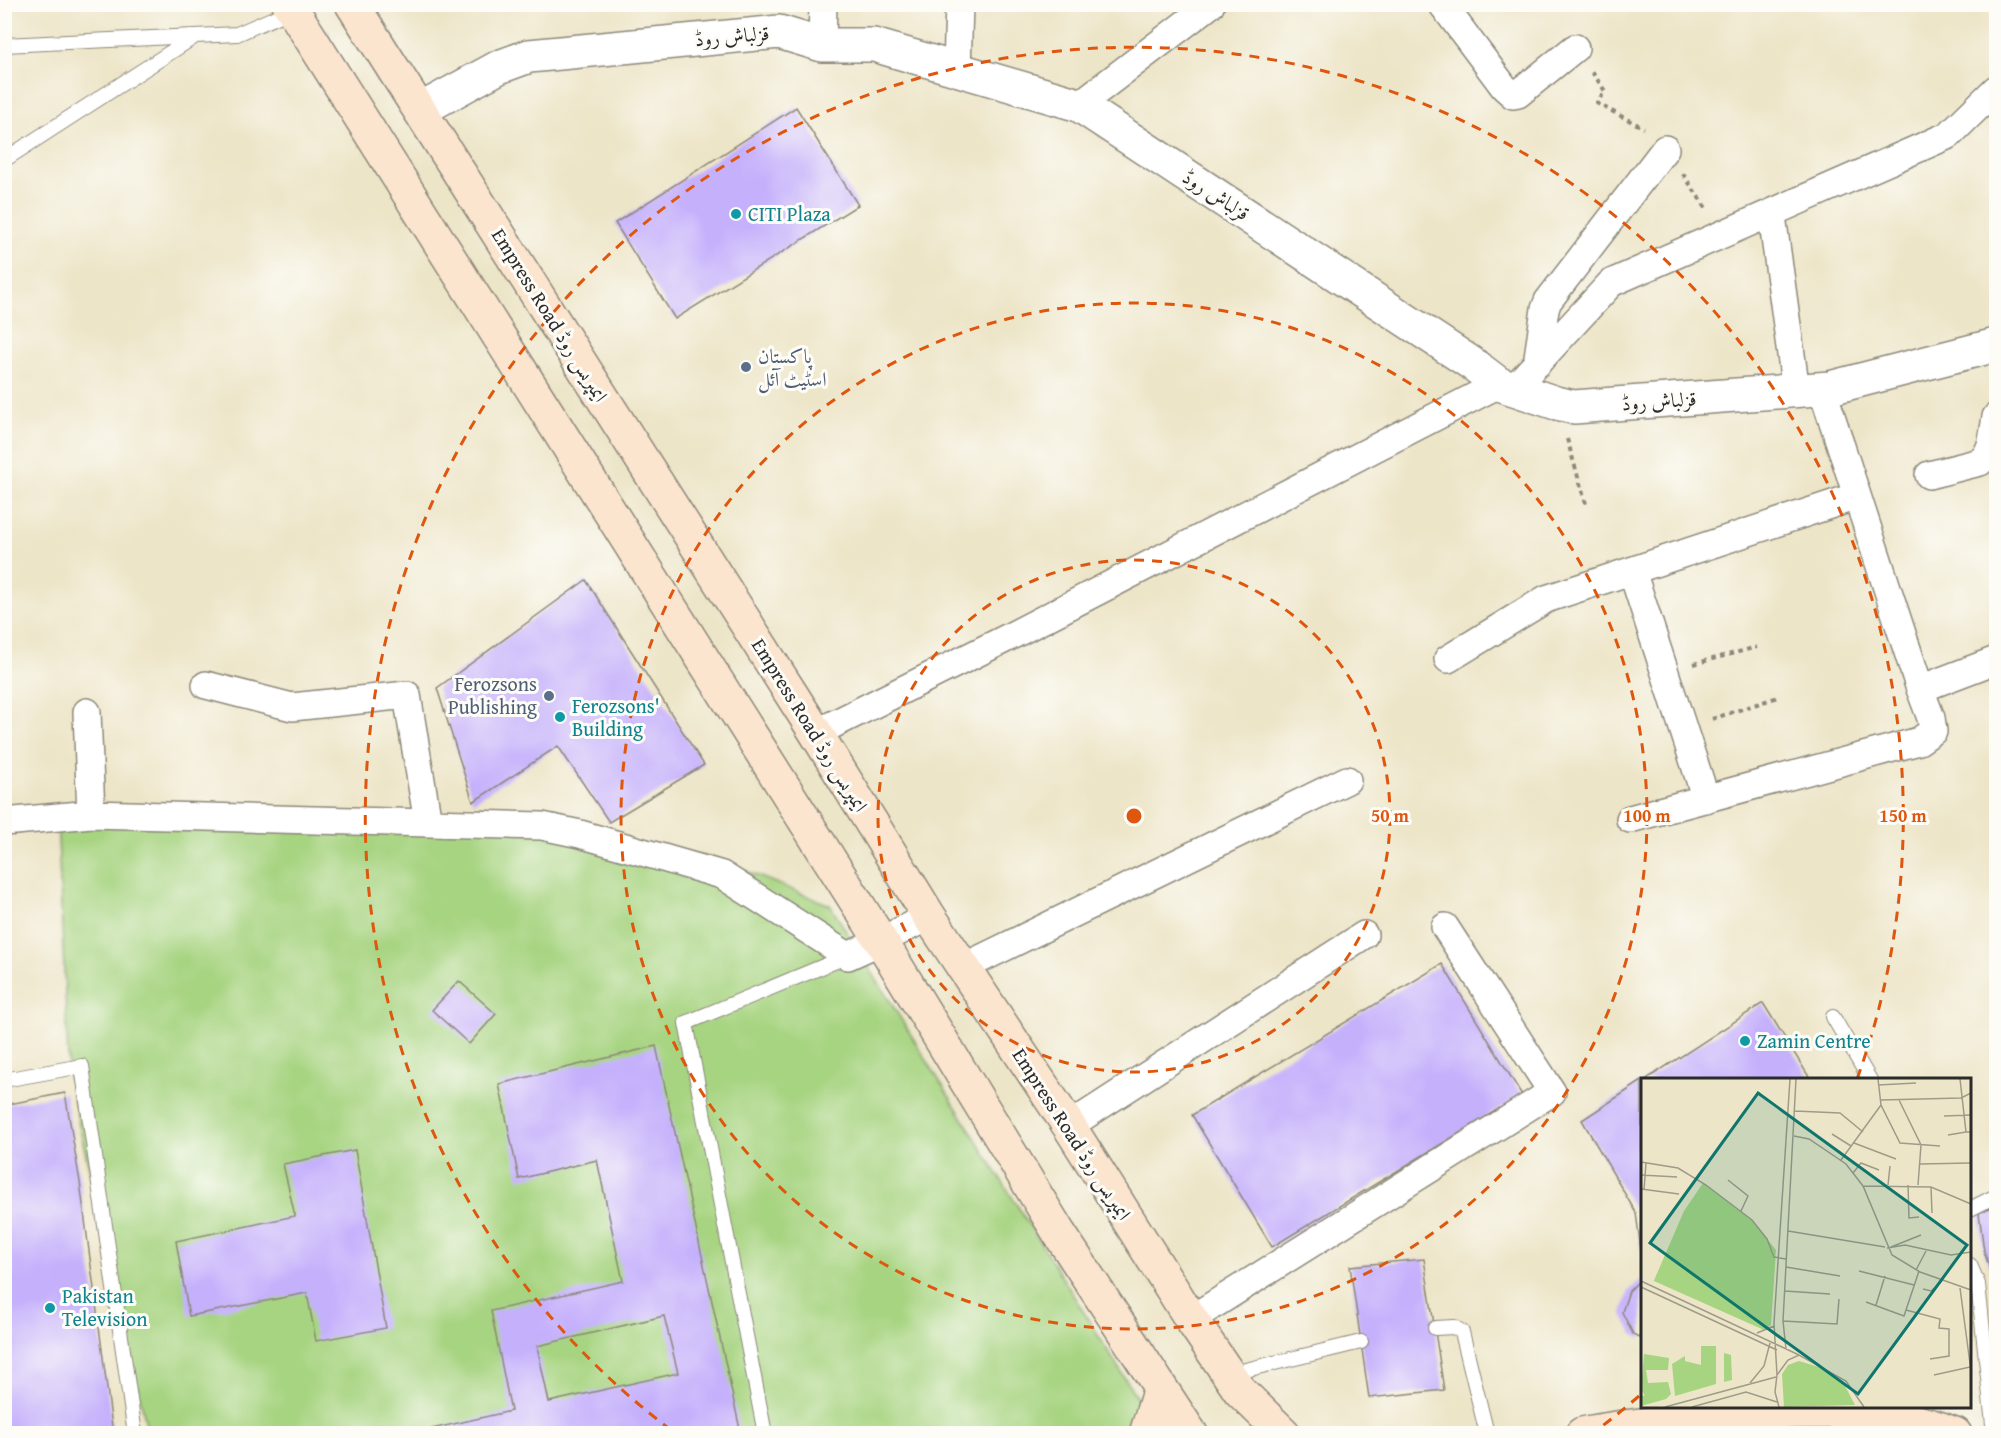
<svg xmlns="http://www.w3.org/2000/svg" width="2001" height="1438" viewBox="0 0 2001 1438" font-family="'Gentium Book Plus',Amiri,serif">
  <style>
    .green { fill: #a7d481; stroke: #698056; stroke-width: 1.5 }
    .building { fill: #c5b0fc; fill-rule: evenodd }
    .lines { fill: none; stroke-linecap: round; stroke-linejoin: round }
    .service-casing { stroke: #8c887a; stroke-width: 16 }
    .minor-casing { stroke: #8c887a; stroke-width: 30 }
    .tertiary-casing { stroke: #8c887a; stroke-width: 36 }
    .secondary-casing { stroke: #8c887a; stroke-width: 36 }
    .path { stroke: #8c887a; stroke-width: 4; stroke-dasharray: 4.5 4.5; stroke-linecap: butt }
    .service { stroke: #fff; stroke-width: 14 }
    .minor { stroke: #fff; stroke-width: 27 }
    .tertiary { stroke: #fff; stroke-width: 33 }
    .secondary { stroke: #fbe5cf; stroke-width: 33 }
    .ring { fill: none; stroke: #df570e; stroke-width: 3; stroke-dasharray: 10 8 }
    .culture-dot { fill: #0f9aa8; stroke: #fdfcf7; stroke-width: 2 }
    .service-dot { fill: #5c6f8a; stroke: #fdfcf7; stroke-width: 2 }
    .labels { text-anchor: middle; stroke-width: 6; stroke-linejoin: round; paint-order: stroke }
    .street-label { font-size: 20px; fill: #2b2b2b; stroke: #fdfcf7 }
    .culture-label { font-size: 20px; fill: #0d838f; stroke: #fdfcf7; text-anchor: start }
    .service-label { font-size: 20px; fill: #4e5e75; stroke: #fdfcf7; text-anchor: start }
    .inset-road { fill: none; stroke: #9f9b89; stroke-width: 1.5 }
    .view { fill: #0f766e; fill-opacity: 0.15; stroke: #0f766e; stroke-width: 3 }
    .inset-edge { fill: none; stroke: #2b2b2b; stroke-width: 3 }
    .centre { fill: #df570e; stroke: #fdfcf7; stroke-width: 3 }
    .ring-label { font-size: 18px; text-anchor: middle; font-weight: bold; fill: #df570e; stroke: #fdfcf7; stroke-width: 6; stroke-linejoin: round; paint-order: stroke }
  </style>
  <rect width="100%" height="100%" fill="#fdfcf7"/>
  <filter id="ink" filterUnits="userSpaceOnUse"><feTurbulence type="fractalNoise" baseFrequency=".0167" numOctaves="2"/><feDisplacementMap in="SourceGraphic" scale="12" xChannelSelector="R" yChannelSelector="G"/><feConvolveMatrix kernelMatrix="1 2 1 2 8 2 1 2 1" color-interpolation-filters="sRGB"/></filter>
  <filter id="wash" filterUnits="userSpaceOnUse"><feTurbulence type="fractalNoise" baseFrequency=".008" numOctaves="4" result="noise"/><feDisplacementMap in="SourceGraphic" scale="24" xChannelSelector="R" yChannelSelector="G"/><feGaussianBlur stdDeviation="1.35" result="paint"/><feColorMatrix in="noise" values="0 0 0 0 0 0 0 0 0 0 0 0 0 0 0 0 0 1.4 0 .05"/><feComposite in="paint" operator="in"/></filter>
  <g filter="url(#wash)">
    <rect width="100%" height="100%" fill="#ede5c8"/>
    <path class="green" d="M57,817l485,9 174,33 114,46 309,496 9,16 -2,16h-998l-79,-354z"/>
    <g id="blocks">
      <path class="building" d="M796,107l62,98 -183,114 -60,-96z
        M586,580l118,185 -95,57 -51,-76 -85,56 -36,-114z
        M1442,964l80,131 -250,152 -80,-132z
        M459,981l37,33 -27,30 -37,-34z
        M1763,1003l48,77h-166z
        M656,1046l85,388h-313l-1,-4 84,-19 -20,-100 132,-30 -26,-121 -78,19 -20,-95zM664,1316l14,57 -129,29 -12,-56z
        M1642,1081v169h-1l-5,-37 -54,-93z
        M65,1093l15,89 33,252h-109v-329z
        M355,1150l31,178 -70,13 -9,-48 -118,23 -13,-75 119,-25 -12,-52z
        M1996,1205v74l-5,-6 -7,-22 -5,-38z
        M1424,1259l20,131 -75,8 -19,-132z
        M1642,1278v61l-9,-5 -11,-22 7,-21z"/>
    </g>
  </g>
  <g filter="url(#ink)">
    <use href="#blocks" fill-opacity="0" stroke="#8c887a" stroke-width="1.5"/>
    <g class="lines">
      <defs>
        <path id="service" d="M4,45l233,-11 55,-24
          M4,160l190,-123
          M1833,1017l37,63
          M4,1080l78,-14 53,368
          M1970,1209l26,-13
          M1970,1265l8,19 16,150
          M1435,1328l19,-1 8,5 25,102
          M1229,1374l132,-32
          M765,1434l-79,-411 162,-67"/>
        <path id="minor" d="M1442,4l62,83 9,8 5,-1 57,-46
          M822,45l1,-41
          M957,69l2,-65
          M1079,105l132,-101
          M1773,223l23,168
          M1537,364l8,-55 3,-8 117,-152
          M1514,388l97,-105 338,-148 47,-46
          M1929,475l51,-13c13,-10 13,-29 16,-45
          M1632,571l74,228
          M1448,659l98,-60 311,-103
          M206,685l86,22 115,-12 21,128
          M1920,689l76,-29
          M87,712l4,102
          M816,733l189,-94 494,-255
          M1630,819l289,-78 14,-10 -2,-13 -11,-29 -98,-301
          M4,822l87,-8 451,12 38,8 142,41 126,81 33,-15 48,-25
          M964,967l383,-187
          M1069,1126l295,-191
          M1191,1319l361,-227 -107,-165"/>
        <path id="tertiary" d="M420,110l79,-43 30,-11 250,-24 43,13h52l205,60 395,260 25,19 57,19 18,4 256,-19 166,-43"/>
        <path id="secondary" d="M289,4l592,937 178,292 132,201
          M352,4l464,729 113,183 140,210 122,193 49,72 44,43
          M1146,1434l14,-46
          M1582,1434c38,-8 76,-11 114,-15 85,-8 178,-17 259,15"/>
      </defs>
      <use href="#service" class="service-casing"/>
      <use href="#minor" class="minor-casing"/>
      <use href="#tertiary" class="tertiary-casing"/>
      <use href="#secondary" class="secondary-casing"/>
      <path class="path" d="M1592,72l13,19 -8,11 1,2 46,24
        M1683,174l23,34
        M1567,439l19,65
        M1694,664l63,-17
        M1712,719l66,-22"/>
      <use href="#service" class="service"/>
      <use href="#minor" class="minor"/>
      <use href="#tertiary" class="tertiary"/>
      <use href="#secondary" class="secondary"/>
    </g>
  </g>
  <g class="ring">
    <circle cx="1134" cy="816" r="256"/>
    <circle cx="1134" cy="816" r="513"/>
    <path d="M1639 1396A769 769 0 0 1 1597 1430M671 1430A769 769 0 1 1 1857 1079"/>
  </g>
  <g class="culture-dot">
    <circle cx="736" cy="214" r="6"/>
    <circle cx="560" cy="717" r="6"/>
    <circle cx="1745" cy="1041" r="6"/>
    <circle cx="50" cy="1308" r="6"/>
  </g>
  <g class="service-dot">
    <circle cx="746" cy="367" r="6"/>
    <circle cx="549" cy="696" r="6"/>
  </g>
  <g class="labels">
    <g class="street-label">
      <text transform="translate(732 36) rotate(-5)" y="7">قزلباش روڈ</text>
      <text transform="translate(1216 195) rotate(33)" y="7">قزلباش روڈ</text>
      <text transform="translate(550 315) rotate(58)" y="7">Empress Road ایمپریس روڈ</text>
      <text transform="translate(1659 401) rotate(-4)" y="7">قزلباش روڈ</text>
      <text transform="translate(810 725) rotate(58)" y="7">Empress Road ایمپریس روڈ</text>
      <text transform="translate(1072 1134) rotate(57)" y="7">Empress Road ایمپریس روڈ</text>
    </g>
    <g class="culture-label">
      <text x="748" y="221">CITI Plaza</text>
      <text x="572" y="713">Ferozsons'<tspan x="572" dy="23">Building</tspan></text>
      <text x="1757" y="1048">Zamin Centre</text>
      <text x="62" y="1303">Pakistan<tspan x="62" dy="23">Television</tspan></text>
    </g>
    <g class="service-label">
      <text x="758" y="363">پاکستان<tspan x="758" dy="23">اسٹیٹ آئل</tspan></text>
      <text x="537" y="691" text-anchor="end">Ferozsons<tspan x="537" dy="23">Publishing</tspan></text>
    </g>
  </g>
  <g transform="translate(1641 1078)">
    <rect width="330" height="330" fill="#ede5c8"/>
    <path d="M62,105l49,37 24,30 -5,75 -7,5 -110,-49 -2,4 32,-74zM60,268h15v38l-41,12 -3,-32 13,-8v5l16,4zM83,275l7,2 1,25 -8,2zM3,276l25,4 -1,12h-22l2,13 20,-1 3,12 -5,5 -25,7v-11l4,1 -4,-7zM158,283l20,6 25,17 11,21 -71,2 -2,-33 6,-9z" fill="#a7d481"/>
    <path class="inset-road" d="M237,1l3,26 19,38 40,3M319,1l6,53h5M237,7l38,-2M240,22l80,-2 10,-5M258,22l22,45 -3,40M154,33l45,2 23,19M303,38l27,-1M191,56l19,12M307,57l18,-3M153,58l15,3 37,25 17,22 29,69 28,17 51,18M213,65l42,16M200,82l40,-55M0,84l37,6 28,17 46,35 15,19 7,18 12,2M279,86l51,-1M212,95l8,-10 18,7M0,97l36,2M87,102l20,16 -7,15M247,107l2,-19M267,107l1,33 10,-1M222,108l68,1 40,17M290,109l1,26M0,111l38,5M3,112l2,-27M147,153l97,16M250,169l30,-12M246,170l18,-3 46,10 20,-3M145,189l54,9M275,192l10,-19M218,193l55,14M0,203l158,74M0,209l136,63M319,210l11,83M282,211l8,2 11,-10M144,213l45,3M225,224l38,14 15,-45M235,227l9,-29M265,232l34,9 -1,9 10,1v27l-19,3M142,243l54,3 2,-25M116,255l17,-7M145,271l-3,-28 13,-242M136,297l-3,-52 16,-244M293,297l36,-8M109,305l14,-17 6,-23M24,329l111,-30M51,329l54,-15 31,10M138,329l-4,-15 2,-17 11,-15 11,-5 47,26 18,26"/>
    <path class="view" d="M117,15l209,152 -109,149 -208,-151z"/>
    <rect width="330" height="330" class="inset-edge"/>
  </g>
  <circle cx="1134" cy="816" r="9" class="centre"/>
  <g class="ring-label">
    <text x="1390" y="822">50 m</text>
    <text x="1647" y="822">100 m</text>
    <text x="1903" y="822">150 m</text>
  </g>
  <rect width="2001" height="1438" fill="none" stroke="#fdfcf7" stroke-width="24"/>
</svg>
